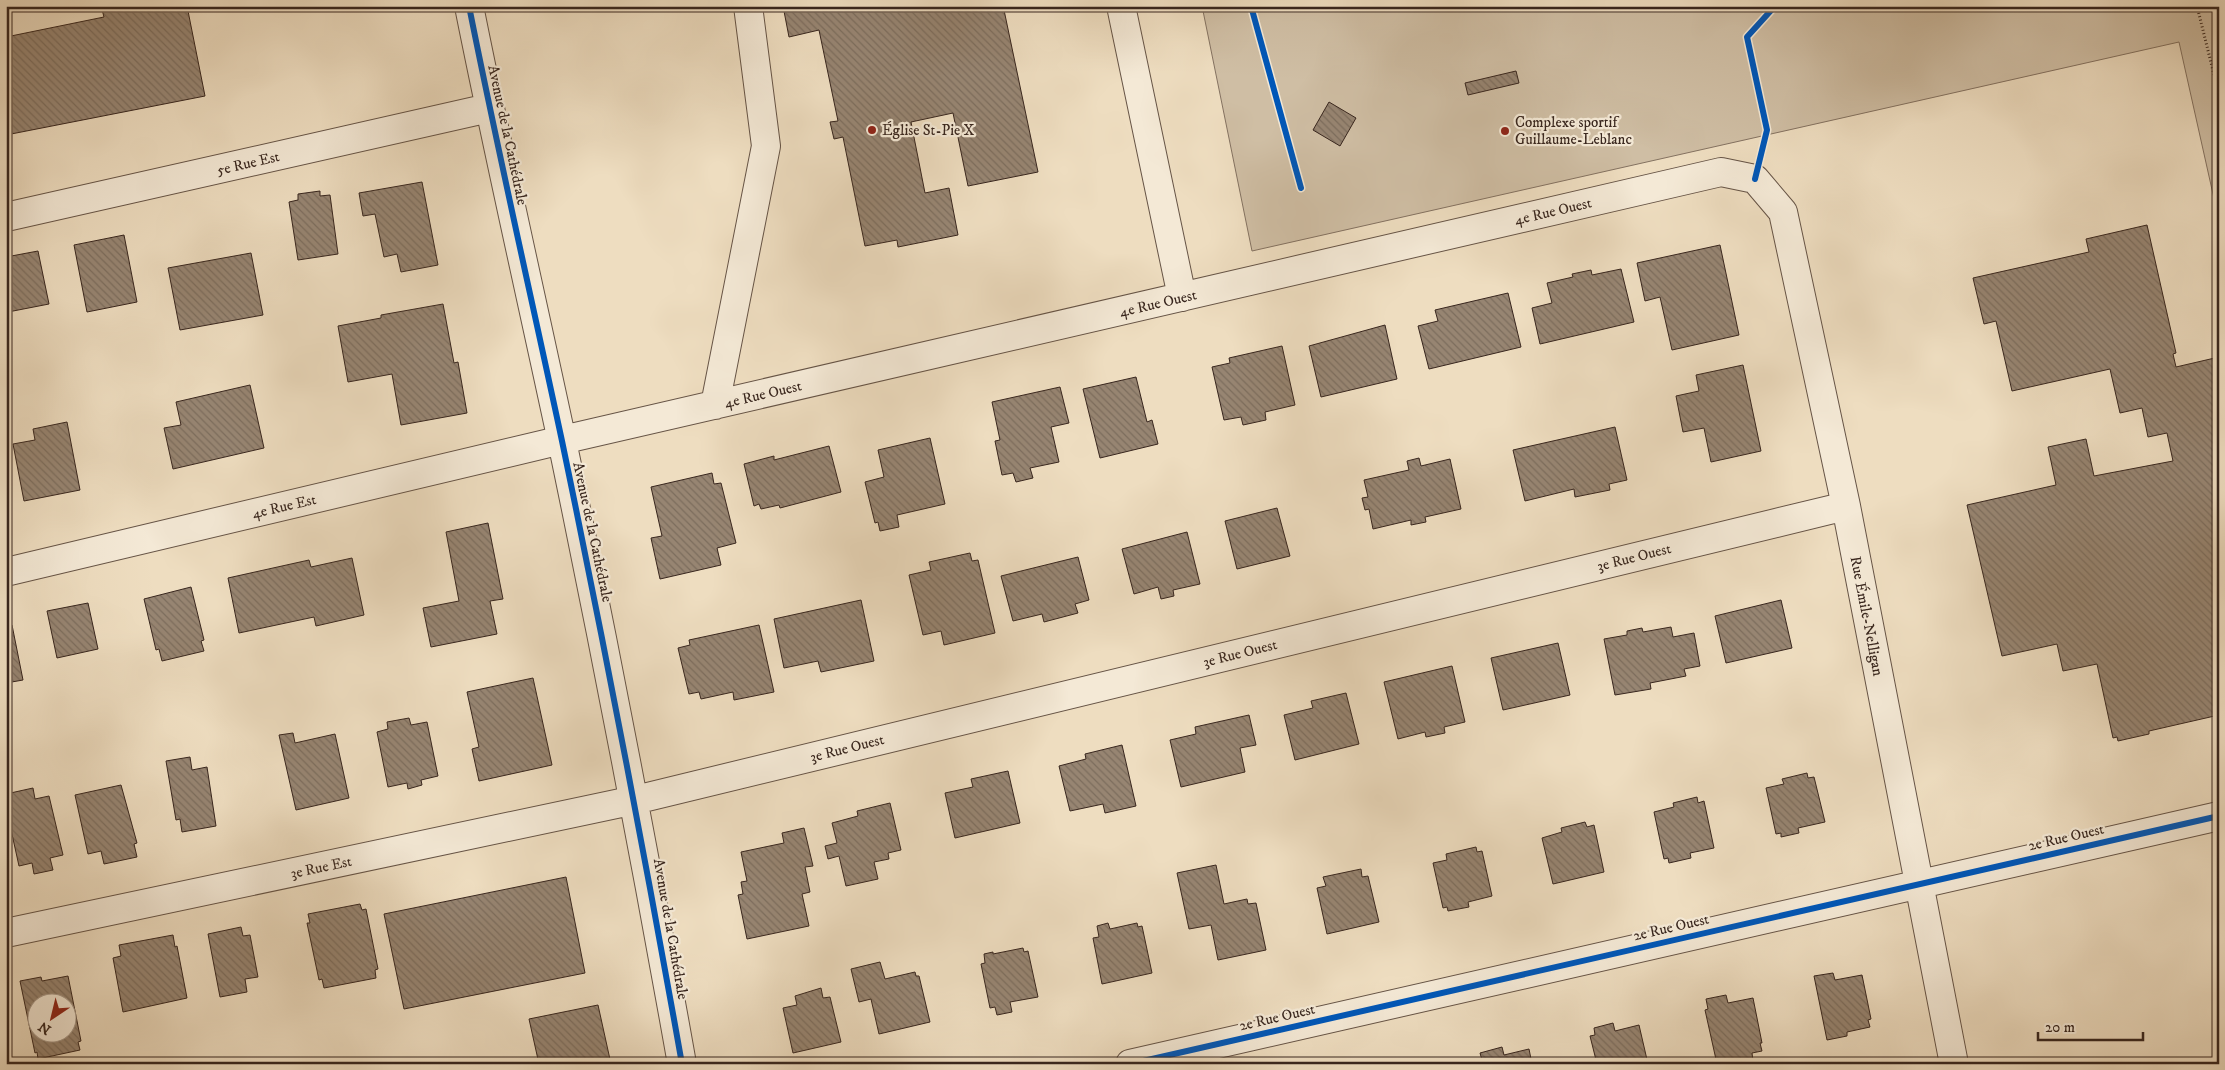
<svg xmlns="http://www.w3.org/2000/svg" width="2225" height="1070" viewBox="0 0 2225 1070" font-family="'IM FELL DW Pica',serif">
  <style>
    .garden { fill: #cfbea4; stroke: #847261 }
    .building { fill: url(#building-back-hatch); stroke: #38261e; fill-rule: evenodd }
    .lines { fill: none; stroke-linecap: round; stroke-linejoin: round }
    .minor-casing { stroke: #665446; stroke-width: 30 }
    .path { stroke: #38261e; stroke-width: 3; stroke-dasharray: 1 2.5; stroke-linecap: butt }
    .minor { stroke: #f4e9d6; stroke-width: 28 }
    .cycleway-casing { stroke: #f4e9d6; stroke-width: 9 }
    .cycleway { stroke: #0057b8; stroke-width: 6 }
    .poi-dot { fill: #8f2418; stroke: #f4e9d6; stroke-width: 2 }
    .labels { text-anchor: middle; stroke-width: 4.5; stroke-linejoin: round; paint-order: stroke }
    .poi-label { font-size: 15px; fill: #38261e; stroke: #f4e9d6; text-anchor: start }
    .street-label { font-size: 15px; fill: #38261e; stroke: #f4e9d6 }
  </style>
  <defs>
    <pattern id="building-back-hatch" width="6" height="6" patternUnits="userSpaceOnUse" patternTransform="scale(1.25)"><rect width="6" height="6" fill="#978572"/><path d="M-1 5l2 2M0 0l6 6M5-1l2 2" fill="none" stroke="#7c6d5d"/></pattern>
  </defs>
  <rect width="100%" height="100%" fill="#eeddc0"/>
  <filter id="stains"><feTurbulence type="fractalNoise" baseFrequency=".004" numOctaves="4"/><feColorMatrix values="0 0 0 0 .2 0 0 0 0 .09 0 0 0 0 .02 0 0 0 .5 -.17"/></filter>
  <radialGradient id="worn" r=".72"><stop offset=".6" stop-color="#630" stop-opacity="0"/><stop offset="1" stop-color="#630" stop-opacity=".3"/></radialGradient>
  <path class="garden" d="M1202,6h1017v215l-40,-179 -927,209z"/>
  <path class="building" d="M11,6h22l-21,5z
    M101,6h86l18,90 -199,39v-98l98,-20z
    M783,6h238l-17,4 34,162 -70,14 -15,-73 -42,9 14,71 24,-5 9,47 -60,12 -1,-7 -32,6 -22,-109 -9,2 -4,-17 8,-1 -19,-91 -30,7z
    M1516,71l3,12 -51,12 -3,-12z
    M1329,102l27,16 -16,28 -27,-16z
    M422,182l16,83 -37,7 -4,-18 -13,3 -9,-43 -12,2 -4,-23z
    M320,191v5l10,-1 8,59 -40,6 -9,-58 9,-2v-6z
    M2147,225l29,128 -3,1 3,13 43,-10v358l-70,16v3l-31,7 -1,-4 -4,1 -16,-74 -34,7 -6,-27 -55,12 -35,-151 89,-20 -8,-38 38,-8 8,37 79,-15 -6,-28 -19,4 -6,-29 -22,5 -10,-44 -98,22 -16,-70 -12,3 -11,-46 116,-26 -3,-13z
    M124,235l13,67 -50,10 -13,-67z
    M1720,245l19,90 -67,15 -12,-53 -15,4 -8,-38z
    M38,251l11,53 -41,8 2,12 -4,1v-68z
    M251,253l12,62 -83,15 -12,-62z
    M1621,269l13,53 -94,22 -8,-36 20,-5 -5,-20 26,-6 -1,-3 19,-4 1,5z
    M1508,293l13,54 -92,22 -11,-43 20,-5 -3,-11z
    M443,304l11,59 4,-1 9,51 -66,12 -9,-51 -44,8 -10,-56 43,-8v-3z
    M1385,325l12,54 -76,18 -12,-51z
    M1282,346l13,59 -30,7 1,8 -23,5 -2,-8 -17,3 -12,-53 18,-4 -1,-5z
    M1743,365l18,86 -50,11 -7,-34 -21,4 -7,-36 23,-5 -3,-16z
    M1136,377l11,45 5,-2 6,24 -58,14 -17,-69z
    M250,385l14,63 -91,21 -9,-41 17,-3 -5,-23z
    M1060,387l9,36 -18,4 8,35 -29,6 3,10 -17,4 -3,-9 -11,2 -7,-34 5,-1 -8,-38z
    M67,422l13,68 -56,11 -11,-57 22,-4 -2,-11z
    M1615,427l12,53 -18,4 1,6 -35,7 -1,-8 -49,12 -12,-51z
    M930,438l15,66 -48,11 2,12 -19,4 -2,-9 -3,1 -10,-41 19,-5 -6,-27z
    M829,446l12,46 -61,16 -1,-3 -18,4 -2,-5 -5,2 -10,-42 30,-8v4z
    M1419,458l2,8 29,-7 11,50 -36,8 1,5 -15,3v-5l-38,9 -4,-20 -4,1 -3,-12 6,-1 -4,-17 45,-10 -2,-9z
    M712,473l2,11 7,-1 15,60 -19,5 4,17 -61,14 -9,-41 11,-2 -11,-49z
    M1277,508l13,48 -53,13 -12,-48z
    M488,523l15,76 -13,2 7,33 -66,13 -8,-39 36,-7 -13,-69z
    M1187,532l13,52 -27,6 1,6 -13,3 -3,-12 -24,7 -12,-45z
    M970,553l2,8 6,-1 17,73 -51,12 -3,-14 -18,4 -14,-60 22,-5 -2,-8z
    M1078,557l11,43 -14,4 3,9 -34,9 -2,-8 -29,7 -12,-45z
    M352,558l12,57 -48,11 -2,-9 -75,16 -11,-55 81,-18 2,7z
    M191,587l13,53 -3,1 3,10 -42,10 -3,-12 -3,1 -12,-51z
    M861,600l13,61 -53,11 -3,-11 -34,7 -10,-49z
    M1781,600l11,48 -66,15 -11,-47z
    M88,603l10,46 -41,9 -10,-47z
    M12,625l11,55 -17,3v-57z
    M759,625l15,67 -40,8 -1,-8 -32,7 -2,-7 -10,2 -11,-46 12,-3 -1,-5z
    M1671,627l2,10 21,-4 6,33 -16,3 2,7 -36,7 1,6 -36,6 -11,-56 23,-4v-4l15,-3 1,4z
    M1558,643l12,52 -67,15 -12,-52z
    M1452,666l13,56 -21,5 1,6 -19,4 -1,-5 -27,7 -14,-57z
    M533,678l19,87 -73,16 -7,-32 7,-2 -12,-55z
    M1346,693l13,51 -64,16 -11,-45 29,-7 -2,-7z
    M1249,715l7,30 -16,3 5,24 -64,15 -11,-47 26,-6 -1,-7z
    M409,718l2,7 16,-3 11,54 -17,4 1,5 -14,4 -1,-6 -19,4 -11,-55 11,-3 -1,-7z
    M293,733l2,10 40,-9 14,64 -53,12 -17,-75z
    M1122,745l14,61 -31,7 -2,-9 -33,7 -11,-45 27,-7 -1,-5z
    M190,757l2,13 15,-3 9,59 -34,6 -2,-13 -4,1 -10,-59z
    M1008,771l12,52 -65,15 -10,-45 28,-6 -2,-8z
    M1807,773l1,5 6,-1 11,45 -27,6 1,5 -18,4v-4l-5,1 -10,-46 18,-4 -2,-5z
    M121,785l16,58 -3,1 3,13 -33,7 -3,-13 -13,3 -13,-59z
    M33,788l2,11 14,-3 14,59 -13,3 3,12 -19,4 -2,-11 -13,3 -13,-59 2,-2 -2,-11z
    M1697,797l1,6 6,-2 10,47 -24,5 1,5 -22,5 -1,-5 -4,1 -10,-47 20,-5 -1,-4z
    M890,803l11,47 -13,3 1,6 -15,3 4,17 -32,7 -7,-30 -11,3 -3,-13 12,-3 -5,-20 26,-7 -1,-5z
    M1585,822l2,5 7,-2 10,47 -51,12 -11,-46 20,-6 -1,-4z
    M804,828l9,38 -8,1 5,25 -8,2 7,32 -62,13 -9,-44 5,-1 -2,-12 6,-1 -6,-29 43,-9 -2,-10z
    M1476,847l1,5 5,-1 10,45 -24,6 1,5 -21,4 -1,-4 -4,1 -10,-45 14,-3 -1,-6z
    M1216,865l8,39 23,-5 1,5 8,-1 10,47 -48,10 -7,-35 -22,4 -12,-56z
    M1361,869l1,8 6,-1 11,46 -52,12 -10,-46 9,-2 -3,-9z
    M566,877l19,96 -181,36 -20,-95z
    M360,904l2,6 4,-1 12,60 -3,1 1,8 -52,10 -2,-9 -3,1 -12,-57h3l-2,-9z
    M1108,923l2,6 27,-6 1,4 4,-1 10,47 -50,11 -9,-46 6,-1 -2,-11z
    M241,927l2,9 7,-1 8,42 -13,2 2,13 -27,5 -12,-63z
    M173,935l2,12 2,-1 10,52 -64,14 -10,-54 8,-2 -2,-11z
    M1023,948l1,4 4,-1 10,46 -28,5 2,10 -15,3 -2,-8 -5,1 -9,-44 4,-1 -1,-9 9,-2v2z
    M880,962l5,17 30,-7 1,4h3l11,46 -51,12 -8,-35 -12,3 -8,-33z
    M1833,973l2,7 27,-5 9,44 -3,1 2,7 -23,5v4l-20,4 -13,-64z
    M68,976l13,65 -3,1 2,8 -42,9 -1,-7 -2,1 -15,-72 21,-4 1,4zM38,1002h30v30h-30z
    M821,988l2,10 7,-1 11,45 -48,11 -10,-45 14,-3 -2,-9z
    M1726,995l2,8 25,-5 9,45h-2l2,8 -10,2 1,8 -13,3h-4l-1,-3 -18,3 -12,-54 3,-1 -2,-10z
    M598,1005l13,59h-72l-10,-45z
    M1613,1023l2,8 24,-6 9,39h-51l-7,-28 5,-1 -1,-7z
    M1502,1047l2,8 25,-6 3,15h-54v-2l4,-2 -2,-7z"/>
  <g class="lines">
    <defs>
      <path id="minor" d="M469,6c29,146 62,290 93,435 43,207 83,415 120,623
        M1121,6l61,291
        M6,217l483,-109
        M715,405l51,-259 -18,-140
        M6,572l556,-132 1159,-268 34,7 28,33 63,294 108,558
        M6,933l629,-133 1211,-294
        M1130,1064l1089,-248"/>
    </defs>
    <use href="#minor" class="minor-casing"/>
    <path class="path" d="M1251,6l50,182
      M2197,6l22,89
      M1762,149l5,-19 -20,-93 28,-31"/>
    <use href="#minor" class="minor"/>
    <defs>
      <path id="cycleway" d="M469,6c29,146 62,290 93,435 43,207 83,415 120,623
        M1251,6l50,182
        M1755,179l12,-49 -20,-93 28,-31
        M1130,1064l1089,-248"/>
    </defs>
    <use href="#cycleway" class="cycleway-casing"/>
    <use href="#cycleway" class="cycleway"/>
  </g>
  <g class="poi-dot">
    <circle cx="872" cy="130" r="5"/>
    <circle cx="1505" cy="131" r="5"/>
  </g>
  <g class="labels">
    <g class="poi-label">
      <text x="1515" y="127">Complexe sportif<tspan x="1515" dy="17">Guillaume-Leblanc</tspan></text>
      <text x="882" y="135">Église St-Pie X</text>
    </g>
    <g class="street-label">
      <text transform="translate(508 135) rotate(78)" y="5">Avenue de la Cathédrale</text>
      <text transform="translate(248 163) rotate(-13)" y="5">5e Rue Est</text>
      <text transform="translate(1553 211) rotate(-13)" y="5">4e Rue Ouest</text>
      <text transform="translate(1158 303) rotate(-13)" y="5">4e Rue Ouest</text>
      <text transform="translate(763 394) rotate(-13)" y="5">4e Rue Ouest</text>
      <text transform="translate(284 506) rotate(-13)" y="5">4e Rue Est</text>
      <text transform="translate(593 532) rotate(78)" y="5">Avenue de la Cathédrale</text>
      <text transform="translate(1634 557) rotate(-14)" y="5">3e Rue Ouest</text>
      <text transform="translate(1867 616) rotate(79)" y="5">Rue Émile-Nelligan</text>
      <text transform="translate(1240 653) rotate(-14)" y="5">3e Rue Ouest</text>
      <text transform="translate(847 748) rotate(-14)" y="5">3e Rue Ouest</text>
      <text transform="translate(2066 837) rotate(-13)" y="5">2e Rue Ouest</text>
      <text transform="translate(321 867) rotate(-12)" y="5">3e Rue Est</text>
      <text transform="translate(1671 927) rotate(-13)" y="5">2e Rue Ouest</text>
      <text transform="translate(671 929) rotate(80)" y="5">Avenue de la Cathédrale</text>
      <text transform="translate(1277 1017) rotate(-13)" y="5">2e Rue Ouest</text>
    </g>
  </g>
  <rect width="2225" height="1070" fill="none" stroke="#eeddc0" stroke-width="25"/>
  <rect x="8" y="8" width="2210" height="1055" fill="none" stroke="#38261e" stroke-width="2.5"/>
  <rect x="12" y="12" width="2200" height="1045" fill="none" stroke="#38261e"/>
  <g transform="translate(52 1018) rotate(215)"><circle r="24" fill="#f4e9d6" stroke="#a99b8c"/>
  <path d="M0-4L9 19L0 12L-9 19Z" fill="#8f2418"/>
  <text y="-8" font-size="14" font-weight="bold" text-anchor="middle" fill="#38261e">N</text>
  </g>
  <path d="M2038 1032v8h105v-8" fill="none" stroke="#38261e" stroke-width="2.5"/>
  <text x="2045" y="1032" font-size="15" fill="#38261e" stroke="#f4e9d6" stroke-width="4" paint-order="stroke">20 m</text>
  <rect width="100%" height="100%" filter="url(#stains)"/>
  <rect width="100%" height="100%" fill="url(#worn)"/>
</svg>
